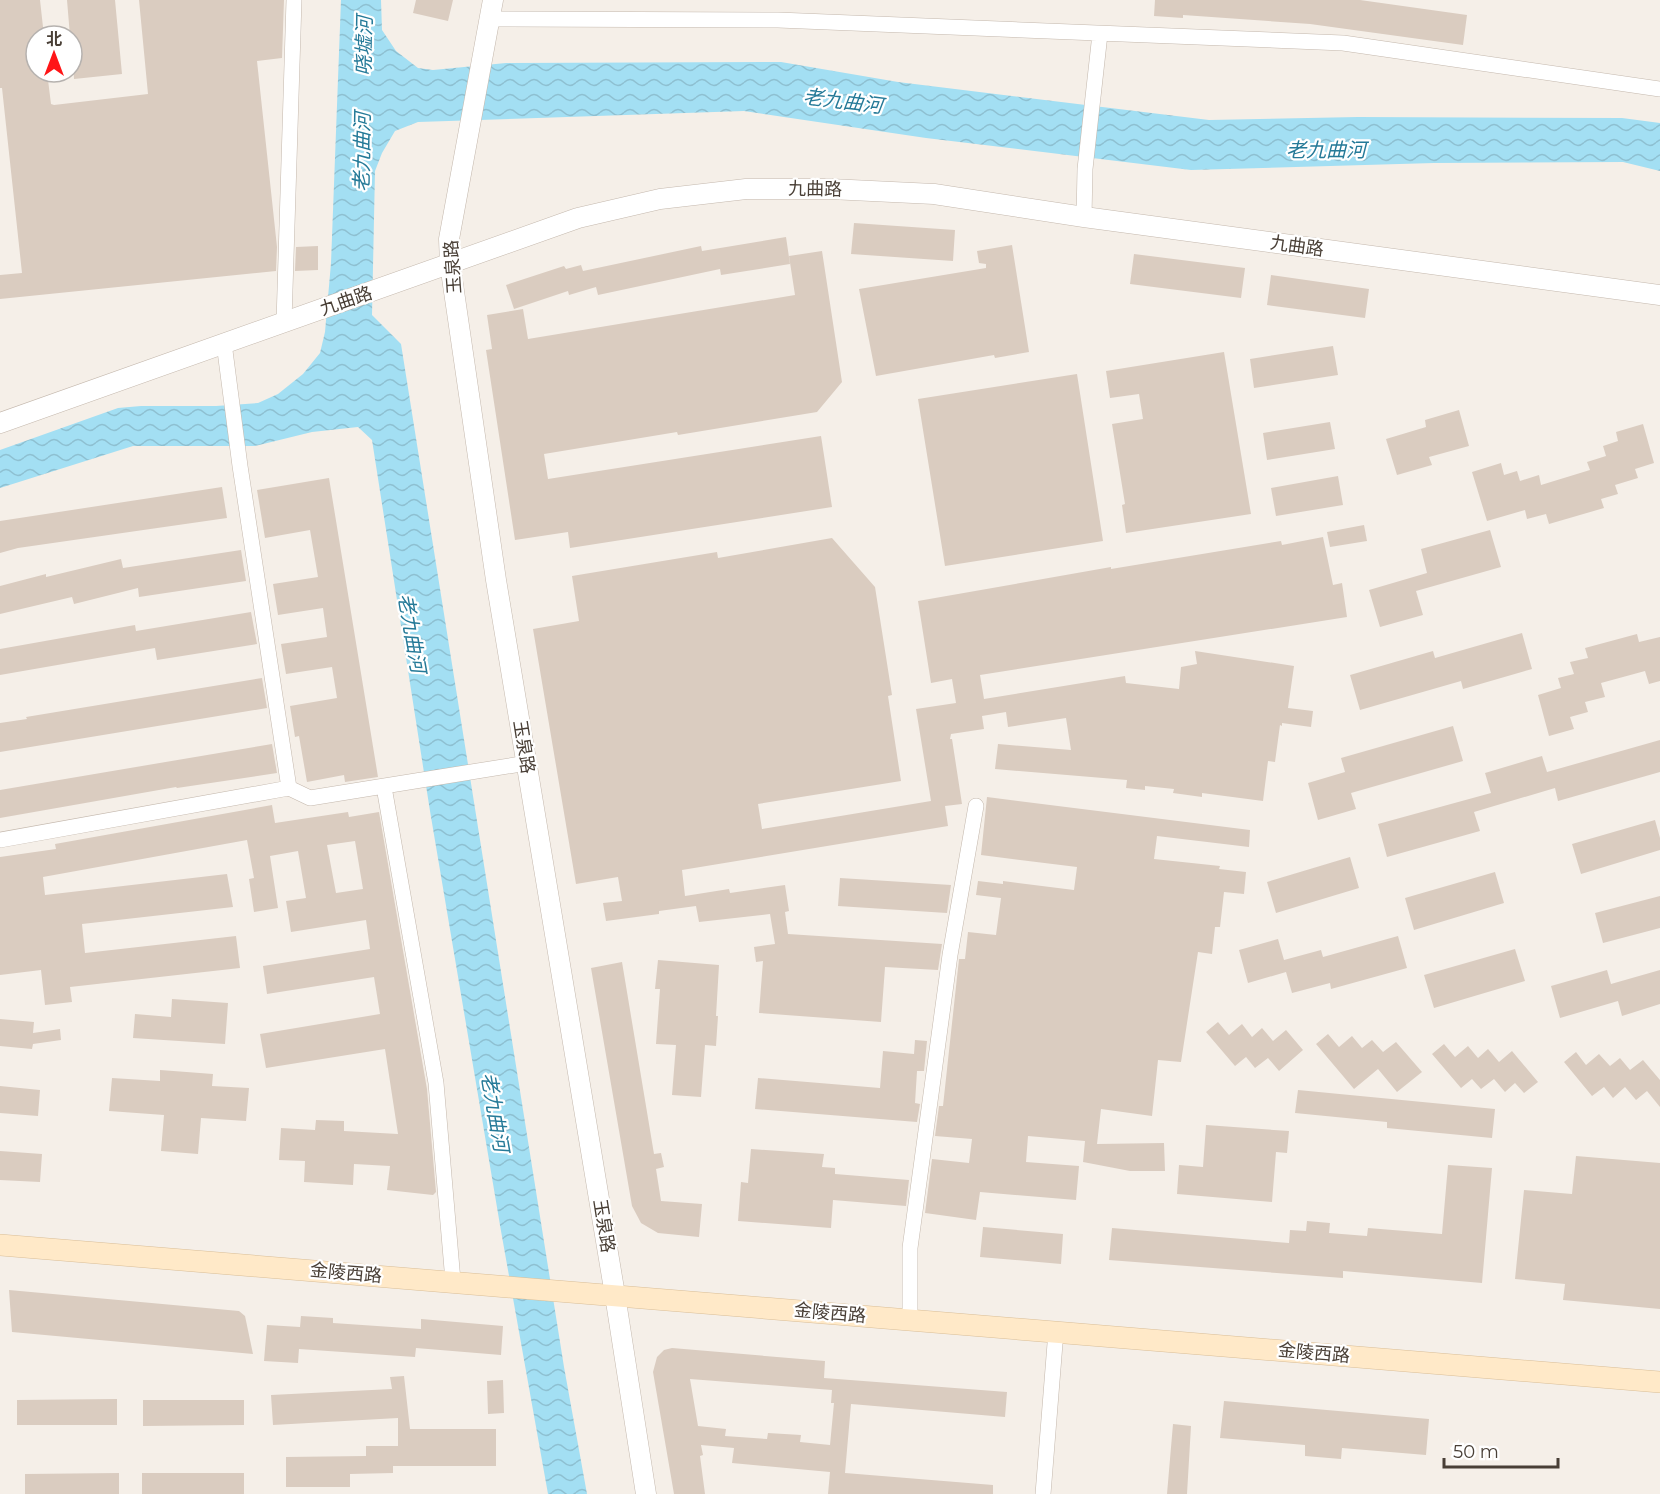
<svg xmlns="http://www.w3.org/2000/svg" width="1660" height="1494" viewBox="0 0 1660 1494" font-family="Montserrat,'Noto Sans SC',sans-serif">
  <style>
    .water { fill: url(#water-waves) }
    .building { fill: #daccc0; fill-rule: evenodd }
    .lines { fill: none; stroke-linecap: round; stroke-linejoin: round }
    .minor-casing { stroke: #c4b8ad; stroke-width: 16 }
    .tertiary-casing { stroke: #c4b8ad; stroke-width: 21 }
    .secondary-casing { stroke: #d9be98; stroke-width: 22 }
    .minor { stroke: #fff; stroke-width: 15 }
    .tertiary { stroke: #fff; stroke-width: 20 }
    .secondary { stroke: #ffe9c8; stroke-width: 21 }
    .labels { text-anchor: middle; stroke-width: 4.5; stroke-linejoin: round; paint-order: stroke }
    .street-label { font-size: 18px; fill: #493f36; stroke: #fff }
    .water-label { font-size: 20px; font-style: italic; fill: #257a98; stroke: #fff }
  </style>
  <defs>
    <pattern id="water-waves" width="16" height="10" patternUnits="userSpaceOnUse" patternTransform="scale(1.5)"><rect width="16" height="10" fill="#a3dff3"/><path d="M0 5q4-4 8 0t8 0" fill="none" stroke="#8ec0d1"/></pattern>
  </defs>
  <rect width="100%" height="100%" fill="#f5efe8"/>
  <path class="water" d="M341,0h40l1,30 14,21 22,17 15,2 73,-7 275,-1 117,20 311,38 149,-3 264,1 38,5v48l-37,-9 -189,1 -243,7 -265,-32 -182,-27 -326,11 -23,9 -13,22 -7,18 -3,144 29,29 163,1023 23,127h-39l-47,-263 -71,-420 -58,-371 -14,-13 -46,5 -57,14h-122l-133,42v-38l118,-42 23,-2h75l42,-3 20,-9 25,-20 17,-21 5,-21 6,-69z"/>
  <path class="building" d="M0,0h40l4,36h-8v36h11l4,32 3,1 94,-11 -9,-94h145l-2,58 -25,3 20,186 -1,24 -276,28v-24l22,-2 -20,-185h-2z
    M67,0h48l7,74 -48,5 -2,-43h-2z
    M416,0h37l-5,21 -35,-8z
    M1155,0h205l107,15 -4,30 -153,-21 -127,-9v3l-29,-2z
    M854,223l101,7 -2,31 -102,-7z
    M786,237l4,27 -69,11 -1,-6 -122,26 -2,-8 -27,8 -1,-4 -54,18 -8,-24 58,-19 2,3 15,-4 2,6 118,-25 1,5z
    M1012,245l17,107 -34,6 -1,-3 -118,21 -17,-87 127,-21v-4l-7,-1 -2,-12z
    M318,246v24l-23,1 1,-24z
    M822,251l20,131 -25,30 -139,23 -1,-3 -133,22 4,25 273,-43 11,71 -262,41 -2,-16 -53,8 -29,-190 6,-1 -5,-34 36,-6 5,30 267,-44 -6,-39z
    M1134,254l111,14 -4,30 -111,-14z
    M1271,275l98,14 -4,29 -98,-13z
    M1333,346l5,29 -84,13 -4,-29z
    M1224,352l27,162 -125,19 -4,-28 3,-1 -13,-80 31,-5 -4,-25 -29,4 -4,-27z
    M1077,374l26,167 -158,25 -27,-167z
    M1459,410l10,36 -40,11 3,8 -35,10 -11,-36 40,-12 -1,-7z
    M1330,422l5,27 -68,11 -4,-27z
    M1643,424l11,39 -19,6 3,9 -23,7 3,9 -17,5 3,9 -55,16 -3,-10 -19,5 -2,-9 -38,11 -15,-49 29,-9 3,12 13,-4 3,10 19,-6 2,10 49,-15 -3,-8 19,-6 -3,-10 15,-5 -2,-9z
    M1338,476l5,29 -67,11 -5,-28z
    M329,478l49,299 -33,5 -1,-7 -37,7 -8,-46 -4,1 -5,-31 47,-8 -5,-31 -46,7 -5,-30 46,-7 -4,-29 -45,7 -5,-31 45,-7 -8,-47 -45,8 -8,-48z
    M222,487l5,31 -209,30 -18,5v-32z
    M1364,525l3,16 -37,6 -3,-15z
    M1490,530l11,37 -85,24 7,24 -43,12 -11,-37 58,-17 -6,-24z
    M1323,537l10,48 9,-2 5,34 -367,58 4,24 141,-23 1,7 53,6 2,-22 16,-3 -2,-13 99,15 -6,42 25,3 -2,16 -29,-4v3l-2,-1 -5,37 -7,-1 -5,40 -61,-8v4l-29,-4 1,-4 -29,-3v4l-19,-2 1,-8 -132,-11 3,-25 73,6 -5,-32 -58,9 -2,-15 -24,4 2,13 -33,5 -1,5h2l10,65 -17,2 3,20 -266,44 3,26 44,-7 1,4 55,-8 4,26 -4,1 3,22 154,10 -4,26 -53,-3 -4,55 -122,-9 4,-52 -7,1 -2,-15 21,-3 -5,-30 -71,8 -3,-16 -37,5v3l-53,7 -3,-18 19,-2 -4,-24 -42,7 -43,-255 46,-8 -7,-45 145,-24 1,6 114,-20 43,49 17,108 -4,1 13,85 -143,23 4,25 169,-28 -15,-92 40,-6 -4,-24 -21,4 -13,-82 193,-34v2l170,-28 1,4z
    M241,550l5,31 -107,16 -1,-9 -64,16 -2,-7 -72,17v-28l46,-12v3l75,-18 2,9z
    M251,612l6,32 -100,16 -2,-12 -155,27v-26l135,-24 1,6z
    M1522,633l10,36 -69,20 -2,-8 -101,29 -10,-35 83,-24 2,7z
    M1637,634l2,8 21,-5v44l-11,3 -4,-13 -44,12 4,14 -20,5 3,10 -18,5 4,12 -25,7 -11,-41 23,-7 -3,-10 16,-4 -4,-12 18,-4 -3,-10z
    M262,678l5,30 -267,44v-29l27,-4 -1,-2z
    M1453,726l10,35 -112,32 5,16 -38,11 -10,-37 37,-11 -4,-14z
    M1660,740v32l-102,29 -3,-13 -81,24 6,19 -93,26 -9,-33 113,-31 -6,-20 57,-17 5,16z
    M272,744l5,29 -100,15 -1,-1 -176,31v-28z
    M987,797l263,33 -1,17 -92,-11 -3,23 66,7 -1,3 27,3 -2,22 -20,-2 -4,35h-5l-3,27 -14,-2 -17,110 -23,-2 -6,56 -51,-7 -4,35 67,-1 1,28h-35l-47,-9 2,-21 -57,-5 -2,26 53,4 -3,34 -96,-8 -4,28 -51,-7 7,-54 37,4 3,-24 -37,-3 4,-30h4l16,-147h6l3,-27 28,3 5,-37 -25,-3 2,-14 25,3v-3l71,9 3,-23 -96,-12z
    M272,805l3,18 73,-11 1,5 30,-5 48,277 9,103 -3,3 -46,-5 3,-24 -36,-2 -1,21 -49,-3 1,-21 -26,-1 2,-32 34,2 1,-10 28,1v10l54,3 -13,-85 -119,19 -6,-34 120,-20 -6,-37 -107,17 -4,-28 107,-17 -4,-29 -75,12 -5,-31 20,-3 -8,-47 -28,5 8,52 -24,4 -5,-33 5,-1 -7,-38 -204,37 2,18 182,-21 6,33 -151,17 3,29 151,-17 4,32 -170,19 2,15 -27,3 -4,-35 -41,5v-118l56,-8 -1,-5zM355,841l8,48 -27,4 -9,-48z
    M1655,820l5,18v12l-79,24 -9,-30z
    M1350,857l9,31 -83,25 -9,-31z
    M1495,872l9,31 -90,27 -9,-32z
    M840,878l111,7 -4,28 -109,-7z
    M1660,896v32l-57,15 -8,-30z
    M1398,936l9,32 -76,21 -1,-6 -38,10 -6,-21 -38,11 -9,-33 39,-11 6,21 37,-10 2,7z
    M1515,949l10,32 -91,27 -10,-33z
    M658,960l61,5 -3,51h2l-2,30 -11,-1 -4,52 -29,-2 4,-50 -20,-1 4,-55h-5z
    M622,962l32,192 7,-1 3,14 -8,2 5,32 41,3 -3,33 -41,-4 -17,-10 -9,-17 -41,-238z
    M1607,970l4,14 49,-14v34l-38,12 -4,-15 -58,17 -9,-32z
    M172,999l56,4 -3,41 -92,-6 2,-24 36,3z
    M0,1019l34,3 -1,11 27,-4 1,11 -28,4 -1,5 -32,-3z
    M1218,1022l11,13 13,-11 10,13 10,-9 11,13 13,-11 17,20 -24,21 -11,-13 -13,10 -9,-11 -11,9 -29,-34z
    M1328,1034l11,13 13,-11 10,12 10,-8 11,12 13,-10 26,30 -25,20 -19,-23 -24,20 -38,-45z
    M915,1040l12,1 -3,30h-7l-2,32 5,1 -3,18 -162,-13 3,-31 122,10 3,-37 31,3z
    M1444,1044l11,13 13,-11 10,12 10,-9 11,13 13,-11 26,31 -14,11 -9,-10 -10,9 -11,-13 -13,10 -9,-10 -11,9 -29,-34z
    M1576,1052l10,13 13,-11 11,12 10,-8 10,12 13,-10 17,20v27l-13,-16 -11,9 -11,-13 -12,11 -9,-11 -12,9 -28,-34z
    M160,1070l53,4 -1,12 37,2 -3,33 -45,-3 -3,36 -37,-3 3,-36 -55,-4 3,-33 48,3z
    M0,1086l40,4 -2,26 -38,-3z
    M1298,1090l197,19 -3,29 -105,-10v-6l-92,-9z
    M1206,1125l83,6 -2,22 -11,-1 -4,50 -95,-8 2,-29 24,2z
    M751,1149l73,5 -2,13 13,1v6l74,6 -3,26 -73,-6 -2,28 -93,-7 3,-39 7,1z
    M0,1151l42,3 -2,28 -40,-2z
    M1576,1156l84,7v146l-97,-9 2,-16 -50,-5 9,-89 48,4z
    M1448,1165l44,3 -10,115 -139,-12v7l-234,-18 3,-32 177,15 1,-13 16,1 1,-10 23,2 -1,10 38,3 1,-8 74,6z
    M983,1227l80,7 -2,30 -81,-7z
    M9,1290l230,21 6,5 8,38 -241,-22z
    M301,1316l32,2v5l88,6v-10l82,7 -2,29 -85,-7 -1,9 -116,-8 -1,14 -34,-2 3,-36 33,2z
    M672,1348l153,13 -1,17 183,14 -2,25 -154,-13 -6,69 148,12v9h-165l2,-22 -98,-9 2,-15 -33,-3 2,10 -3,1 5,38h-31l-21,-122 4,-15 7,-7zM690,1379l142,11 -1,13h3l-4,42 -30,-3 1,-7 -33,-2 -1,6 -42,-3 1,-7 -28,-3z
    M404,1376l6,53h86v37h-103v7l-43,1v13h-64v-30l80,-1v-10h32v-28l-125,7 -2,-30 121,-6 -2,-12z
    M503,1380l1,33 -16,1 -1,-33z
    M117,1399v26h-100v-25z
    M143,1400h101v25l-101,1z
    M1224,1401l205,18 -3,36 -84,-7 -1,11 -36,-3v-11l-85,-7z
    M1173,1424l18,2 -4,68h-20z
    M119,1473v21h-94v-20z
    M142,1473h102v21h-102z"/>
  <g class="lines">
    <defs>
      <path id="minor" d="M490,19l288,1 565,23 317,46
        M1084,217l1,-48 15,-135
        M284,322l10,-322
        M224,343l16,123 49,322
        M384,787l52,296 17,198
        M0,840l289,-52 21,10 217,-35
        M910,1319v-71l40,-293 26,-149
        M1043,1494l13,-163"/>
      <path id="tertiary" d="M493,0l-44,239 1,25 46,316 119,715 31,199
        M0,423l578,-205 82,-19 86,-10h84l104,5 150,23 576,78"/>
      <path id="secondary" d="M0,1245l1660,137"/>
    </defs>
    <use href="#minor" class="minor-casing"/>
    <use href="#tertiary" class="tertiary-casing"/>
    <use href="#secondary" class="secondary-casing"/>
    <use href="#minor" class="minor"/>
    <use href="#tertiary" class="tertiary"/>
    <use href="#secondary" class="secondary"/>
  </g>
  <g class="labels">
    <g class="street-label">
      <text transform="translate(815 189) rotate(1)" y="6">九曲路</text>
      <text transform="translate(1297 246) rotate(8)" y="6">九曲路</text>
      <text transform="translate(453 267) rotate(-94)" y="6">玉泉路</text>
      <text transform="translate(346 301) rotate(-19)" y="6">九曲路</text>
      <text transform="translate(524 747) rotate(81)" y="6">玉泉路</text>
      <text transform="translate(604 1226) rotate(81)" y="6">玉泉路</text>
      <text transform="translate(346 1273) rotate(5)" y="6">金陵西路</text>
      <text transform="translate(830 1313) rotate(5)" y="6">金陵西路</text>
      <text transform="translate(1314 1353) rotate(5)" y="6">金陵西路</text>
    </g>
    <g class="water-label">
      <text transform="translate(364 46) rotate(-89)" y="7">哓墟河</text>
      <text transform="translate(843 101) rotate(7)" y="7">老九曲河</text>
      <text x="1326" y="157">老九曲河</text>
      <text transform="translate(362 152) rotate(-89)" y="7">老九曲河</text>
      <text transform="translate(412 633) rotate(80)" y="7">老九曲河</text>
      <text transform="translate(495 1112) rotate(80)" y="7">老九曲河</text>
    </g>
  </g>
  <g transform="translate(54 54)"><circle r="28" fill="#ffffff" stroke="#b6b2af" stroke-width="1.5"/>
  <path d="M0-4.5L10 22L0 15L-10 22Z" fill="#ff1517"/>
  <text y="-9" font-size="16" font-weight="bold" text-anchor="middle" fill="#493f36">北</text>
  </g>
  <path d="M1444 1458v9h114v-9" fill="none" stroke="#493f36" stroke-width="3"/>
  <text x="1453" y="1458" font-size="18" fill="#493f36" stroke="#ffffff" stroke-width="4.5" paint-order="stroke">50 m</text>
</svg>
